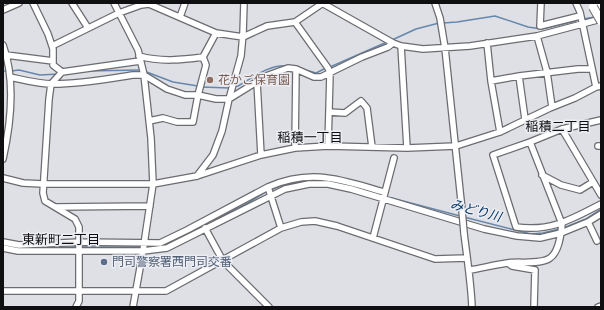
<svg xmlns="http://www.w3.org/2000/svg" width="604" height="310" viewBox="0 0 604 310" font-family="'Alegreya Sans','Noto Sans JP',sans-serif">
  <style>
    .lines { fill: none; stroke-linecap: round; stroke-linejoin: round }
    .stream { stroke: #6687ad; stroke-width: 1.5 }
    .minor-casing { stroke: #6b6c70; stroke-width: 8 }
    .highway-casing { stroke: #6b6c70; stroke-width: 10 }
    .minor { stroke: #fff; stroke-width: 5.5 }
    .highway { stroke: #fff; stroke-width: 8 }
    .minor-bridge-casing { stroke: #6b6c70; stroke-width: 8; stroke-linecap: butt }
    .highway-bridge-casing { stroke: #6b6c70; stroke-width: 10; stroke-linecap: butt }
    .minor-bridge { stroke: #fff; stroke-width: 5.5 }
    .highway-bridge { stroke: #fff; stroke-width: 8 }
    .education-dot { fill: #8d6e63; stroke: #ecedf2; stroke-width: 1.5 }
    .service-dot { fill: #5c6f8a; stroke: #ecedf2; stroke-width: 1.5 }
    .labels { text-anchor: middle; stroke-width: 3; stroke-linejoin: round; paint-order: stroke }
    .education-label { font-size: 12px; fill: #785e54; stroke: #ecedf2; text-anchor: start }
    .service-label { font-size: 12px; fill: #4e5e75; stroke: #ecedf2; text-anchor: start }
    .neighbourhood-label { font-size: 13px; fill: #0f0f11; stroke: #ecedf2 }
    .water-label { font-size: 13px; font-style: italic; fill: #003667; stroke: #ecedf2 }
  </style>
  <rect width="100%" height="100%" fill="#dfe0e5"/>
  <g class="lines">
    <path class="stream" d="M583,19l12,-2
      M443,23l14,-1 38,-6 33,11 14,2 38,-9
      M392,40l24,-11 23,-6
      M330,67l57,-25
      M302,69l14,4 10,-5
      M3,71h4
      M11,71l8,-1 21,5 19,-1
      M86,71l54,-1
      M144,71l29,11 25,4
      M201,87l29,1
      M233,87l5,-1c15,-9 32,-22 50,-20
      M273,189l14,-6
      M388,197l72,19
      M464,217l67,17 12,-1 16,-4
      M201,226l47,-23 19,-12
      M566,227l20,-8 15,-10
      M3,245l24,3
      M83,246h57
      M31,248l23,-2h21"/>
    <defs>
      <path id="minor" d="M33,3l15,31 5,15v16l9,7 -11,12 -2,15 -6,94 2,8 30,18 4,8v74l-3,6
        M72,3l16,25
        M114,3l24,47 6,25 7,63 2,46 -10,67 -10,56
        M322,3l71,40 8,3 22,3 47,-3 67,-10 64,-17
        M323,3l-28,19 33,46 2,5 -2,73
        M435,3l5,15 5,30 17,162
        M541,3l-1,23 40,-10
        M576,3l4,9 16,75
        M3,10l16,-7
        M180,17l5,-14
        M537,36l10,36 5,35
        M487,43l4,38 9,51
        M3,45c13,36 8,78 0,114
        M52,46l67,-33 22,-8 8,-1 67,29 27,4 24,-11 28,-4
        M401,46l6,102
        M6,55l47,6
        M139,56c21,6 43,4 64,1
        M62,72l78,-11
        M519,76l59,-7h14
        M10,77c14,3 28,7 43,7 27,0 54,-5 80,-9h11l23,14 18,6h13l18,4h13l37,-23 22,-8 8,1 18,8h7l41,-20 26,-10 5,-4
        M491,81l28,-5 6,43
        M257,82l4,73
        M329,112l16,1 16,-12 6,7 5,39
        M149,121l14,-3 14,4h16l5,-27 8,-30 -3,-8 13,-24
        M562,129l39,66
        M530,142l-37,13 23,72c35,5 56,-8 85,-23
        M598,146h3
        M295,148l1,-79
        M542,175l19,10 19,5 13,-8
        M197,176l16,-21 9,-24 7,-32 12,-43 2,-22 1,-31
        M3,178l20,5 20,1h110l44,-8 64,-21 34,-7 33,-2 79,2 49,-2 44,-14 50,-24 25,-10 21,-11 5,-1
        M56,207l94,-1
        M588,222l9,19
        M205,228l18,33 46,46
        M281,228l-13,-41c44,-19 73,-7 116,5
        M464,233c3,25 7,49 8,74
        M373,238l21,-80
        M3,242l16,3 61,-3 80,1 27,-13 81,-43
        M3,248l15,3h125l24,-3 118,-59 24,-5h19l23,5 133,40 33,7 23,2 21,-5 27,-11 13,-8
        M508,263l4,3 23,4 -1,37
        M470,270c12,-2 24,-5 37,-7 11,-2 34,2 43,-5 9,-6 11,-24 12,-34l-32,-82 32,-13 39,-9
        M3,291h163l115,-63 20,-6 14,-1 22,5 98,33 32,-1
        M598,307l3,-1"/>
      <path id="highway" d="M598,3l3,5"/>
    </defs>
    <use href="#minor" class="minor-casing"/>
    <use href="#highway" class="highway-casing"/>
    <use href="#minor" class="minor"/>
    <use href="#highway" class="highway"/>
    <defs>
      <path id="minor-bridge" d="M462,210l2,23"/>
      <path id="highway-bridge" d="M593,7l8,14"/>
    </defs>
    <use href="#minor-bridge" class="minor-bridge-casing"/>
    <use href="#highway-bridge" class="highway-bridge-casing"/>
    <use href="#minor-bridge" class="minor-bridge"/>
    <use href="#highway-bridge" class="highway-bridge"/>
  </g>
  <circle class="education-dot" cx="210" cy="80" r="4"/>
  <circle class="service-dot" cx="104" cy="262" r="4"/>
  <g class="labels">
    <g class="education-label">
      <text x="218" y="84">花かご保育園</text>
    </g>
    <g class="service-label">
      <text x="112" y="266">門司警察署西門司交番</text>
    </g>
    <g class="neighbourhood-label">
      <text x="558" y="131">稲積二丁目</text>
      <text x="310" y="142">稲積一丁目</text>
      <text x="61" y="244">東新町二丁目</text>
    </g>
    <g class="water-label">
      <text transform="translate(476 210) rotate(15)" y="5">みどり川</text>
    </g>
  </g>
  <rect width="604" height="310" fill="none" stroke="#0f0f11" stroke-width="8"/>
</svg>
